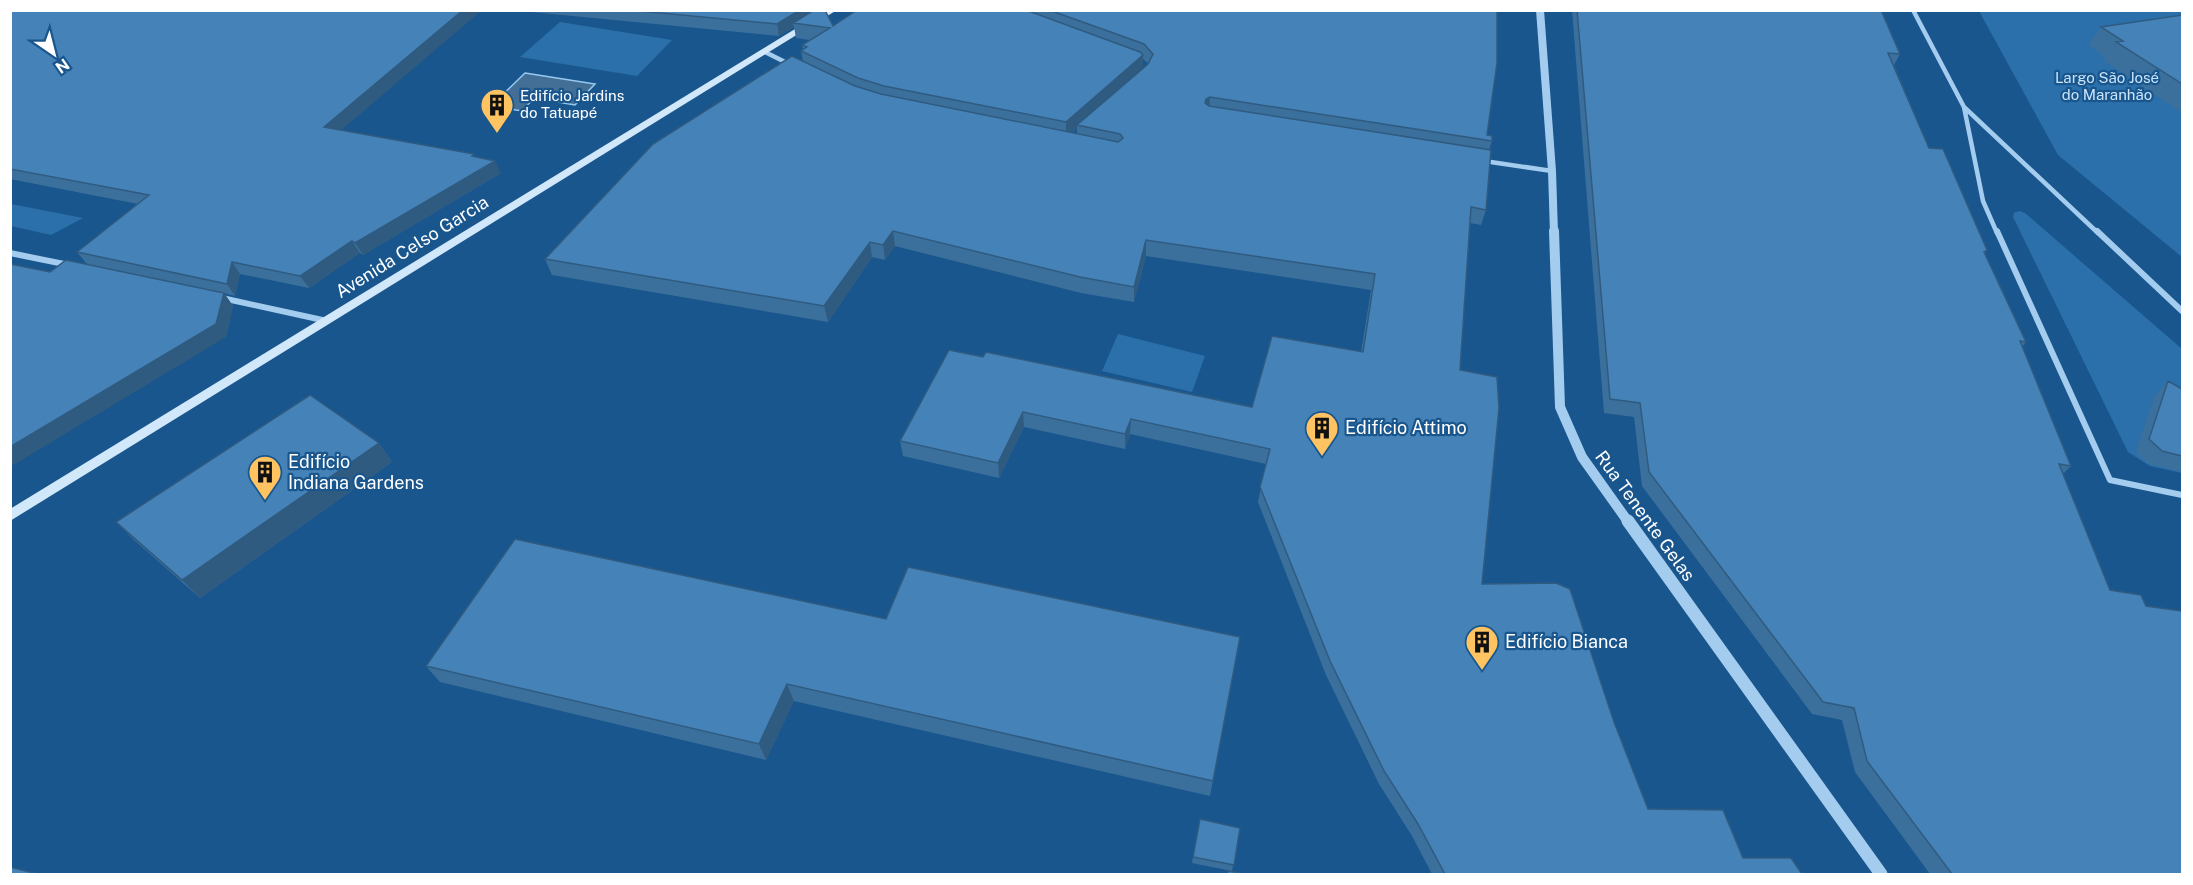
<svg xmlns="http://www.w3.org/2000/svg" width="2193" height="885" viewBox="0 0 2193 885" font-family="'Public Sans',sans-serif">
  <style>
    .green { fill: #2b70ab }
    .water { fill: #436f96; stroke: #97c9f1; stroke-width: 1.5 }
    .lines { fill: none; stroke-linecap: round; stroke-linejoin: round }
    .minor-far1 { stroke: #a4ccee; stroke-width: 4.5 }
    .minor { stroke: #a4ccee; stroke-width: 6 }
    .tertiary-far2 { stroke: #a4ccee; stroke-width: 8 }
    .tertiary-far1 { stroke: #a4ccee; stroke-width: 10 }
    .tertiary { stroke: #a4ccee; stroke-width: 13 }
    .secondary { fill: #d1e7fa; fill-rule: evenodd }
    .wall { fill: #3b709d; fill-rule: evenodd }
    .shaded-wall { fill: #305b80 }
    .building { fill: #4582b7; stroke: #305b80; stroke-width: 1.5 }
    .labels { text-anchor: middle; stroke-width: 4.5; stroke-linejoin: round; paint-order: stroke }
    .far-park-label { font-size: 15px; fill: #cae4fa; stroke: #19568d }
    .far-poi-label { font-size: 15px; fill: #fff; stroke: #19568d; text-anchor: start }
    .street-label { font-size: 18px; fill: #fff; stroke: #19568d }
    .poi-label { font-size: 18px; fill: #fff; stroke: #19568d; text-anchor: start }
  </style>
  <rect width="100%" height="100%" fill="#19568d"/>
  <path class="green" d="M1979,11h203v246l-124,-102z
    M560,22l112,18 -35,36 -117,-19z
    M10,204h1l72,14 -32,17 -40,-9z
    M2019,211l6,2 157,136v124l-32,-7 -22,-14 -115,-235 1,-4z
    M1118,334l87,22 -13,36 -90,-21z"/>
  <path class="water" d="M525,73l70,11 -20,21 -41,-7 -12,13 -31,-5z"/>
  <g class="lines">
    <path class="minor-far1" d="M1913,10l51,97 19,94 14,32
      M765,52l24,12
      M1964,107l134,126
      M1484,161l68,10"/>
    <path class="minor" d="M1997,231l113,249 72,15
      M2097,231l85,80
      M10,253l59,12
      M222,298l105,23"/>
    <path class="tertiary-far2" d="M1540,10l12,161 2,62"/>
    <path class="tertiary-far1" d="M1554,231l6,176 22,50 47,66"/>
    <path class="tertiary" d="M1628,521l253,353"/>
    <path class="secondary" d="M826,10h11l-827,511v-12z"/>
  </g>
  <path class="wall" d="M10,10l331,120 134,26 26,17 -138,82 -3,-2 -51,35 -69,-14 -5,22 -11,-3 9,13 -7,31 -176,-65 37,-8 -10,-12 61,-48 -128,-25z
    M511,10h314l8,16 24,-16h640l-10,125 5,6 -3,9 -3,60 -5,15 -11,-2 -10,147 22,214 132,138 34,87 95,49 59,16h-370l-20,-38 -33,-52 -53,-109 -68,-173 8,-38 -136,-30 -5,15 -101,-22 -25,51 -96,-22 -3,-15 49,-91 303,57 109,-55 10,-62 -225,-34 -12,46 -53,-9 -186,-47 -10,14 -13,-3 -44,65 -276,-47 -7,-16 258,-197 -2,-11 2,-2 -1,-4 8,-5 -14,-2 -2,-11 -15,9zM1143,59l6,5 -6,5zM1077,128v6l-5,-1z
    M1572,10h309l19,44 -6,11 35,83 58,102 -2,3 41,89 -4,5 49,119 -8,8 119,400h-252l-75,-102 -13,-52 -30,-6 -170,-228 -8,-69 -30,-4z
    M2182,15v98l-79,-53 2,-3 -17,-12 13,-18z
    M2168,381l14,8v83l-34,-8 -12,-12 19,-57z
    M379,443l13,19 -192,136 -66,-58 -18,-18z
    M886,619l354,18 -30,159 -416,-95 -28,59 -326,-78 -14,-16z
    M1200,819l40,9 -8,43 -40,-8z"/>
  <path class="shaded-wall" d="M463,10h19l-151,129 -7,-12z
    M800,10h20l-27,13 1,4 -15,9 -2,-12z
    M1143,55v15l-66,55v3l-11,10v-16z
    M1210,97l-1,16 -4,-10 1,-4z
    M495,161l6,12 -138,82 -8,-12z
    M893,231l2,15 -10,14 -2,-15z
    M1146,240v16l-12,46v-15z
    M352,241l8,12 -51,35 -9,-12z
    M870,242l2,15 -44,65 -4,-16z
    M232,262l8,12 -5,22 -8,-12z
    M224,293l9,13 -7,31 -216,130v-20z
    M1023,412l1,15 -25,51 -1,-15z
    M1131,419l-1,15 -5,15v-15z
    M379,443l13,19 -192,136 -18,-18z
    M787,684l7,17 -28,59 -7,-16z"/>
  <path class="building" d="M10,10h453l-139,117 150,27 -2,2 23,5 -140,82 -3,-2 -52,35 -68,-14 -5,22 -150,-32 72,-57 -139,-26z
    M629,10h171l-23,14z
    M814,10h11l8,16 24,-16h169l114,42 3,3 -77,67 -182,-36 -26,-8 -57,-27 6,-4 -5,-2 28,-17 -37,-5z
    M1049,10h448v53l-10,72 5,1v5l-282,-44 -4,2 -1,4 4,3 282,44 -5,60 -15,-3 -11,163 37,7 2,31 -17,176 74,-1 14,6 44,133 34,87 75,1 20,48h48l11,16h-357l-27,-50 -34,-53 -54,-110 -70,-174 10,-38 -139,-30 -6,15 -102,-22 -25,51 -98,-22 49,-91 34,7 3,-5 266,55 20,-71 91,16 12,-78 -229,-34 -12,47 -54,-10 -187,-46 -10,14 -13,-3 -46,64 -279,-47 108,-115 139,-88 63,30 26,8 237,48 5,-4 -3,-4 -43,-9 71,-61 5,-10 -9,-10z
    M1577,10h304l19,44 -12,-1 41,95 14,1 44,101 -3,2 42,90 -6,-1 51,125 -12,-2 51,126 31,5 5,11 36,5v263h-230l-85,-113 -13,-53 -31,-6 -174,-230 -9,-69 -30,-4z
    M2182,15v69l-66,-42 7,-1 -22,-14z
    M66,260l158,33 -8,31 -206,123v-183l40,8z
    M2168,381l14,8v67l-20,-5 -13,-12z
    M310,395l69,48 -197,137 -66,-58z
    M515,539l371,80 22,-52 332,70 -27,144 -426,-97 -28,60 -333,-78z
    M1200,819l40,9 -6,37 -41,-8z
    M10,867l27,7h-27z
    M1228,871l17,3h-17z"/>
  <defs>
    <symbol id="building-pin" viewBox="-11 -11 22 30"><path d="M0 17L-7.5 6A9.5 9.5 0 1 1 7.5 6Z" fill="#ffc361" stroke="#19568d"/><path d="M-4-6H4V6H1V3H-1V6H-4ZM-2.5-4.3h1.7v1.8h-1.7ZM.8-4.3h1.7v1.8H.8ZM-2.5-1h1.7V.8h-1.7ZM.8-1h1.7V.8H.8Z" fill="#111"/></symbol>
  </defs>
  <g fill-rule="evenodd">
    <use href="#building-pin" x="478" y="86" width="38" height="52"/>
    <use href="#building-pin" x="1303" y="409" width="38" height="52"/>
    <use href="#building-pin" x="246" y="453" width="38" height="52"/>
    <use href="#building-pin" x="1463" y="623" width="38" height="52"/>
  </g>
  <g class="labels">
    <g class="far-park-label">
      <text x="2107" y="83">Largo São José<tspan x="2107" dy="17">do Maranhão</tspan></text>
    </g>
    <g class="far-poi-label">
      <text x="520" y="101">Edifício Jardins<tspan x="520" dy="17">do Tatuapé</tspan></text>
    </g>
    <g class="street-label">
      <text transform="translate(412 247) rotate(-32)" y="6">Avenida Celso Garcia</text>
      <text transform="translate(1645 516) rotate(54)" y="6">Rua Tenente Gelas</text>
    </g>
    <g class="poi-label">
      <text x="1345" y="434">Edifício Attimo</text>
      <text x="288" y="468">Edifício<tspan x="288" dy="21">Indiana Gardens</tspan></text>
      <text x="1505" y="648">Edifício Bianca</text>
    </g>
  </g>
  <rect width="2193" height="885" fill="none" stroke="#ffffff" stroke-width="24"/>
  <g transform="translate(54 54) rotate(145)" stroke="#19568d" stroke-width="4.5" paint-order="stroke">
  <path d="M0-4.5L10 22L0 15L-10 22Z" fill="#ffffff"/>
  <text y="-9" font-size="16" font-weight="bold" text-anchor="middle" fill="#ffffff">N</text>
  </g>
</svg>
